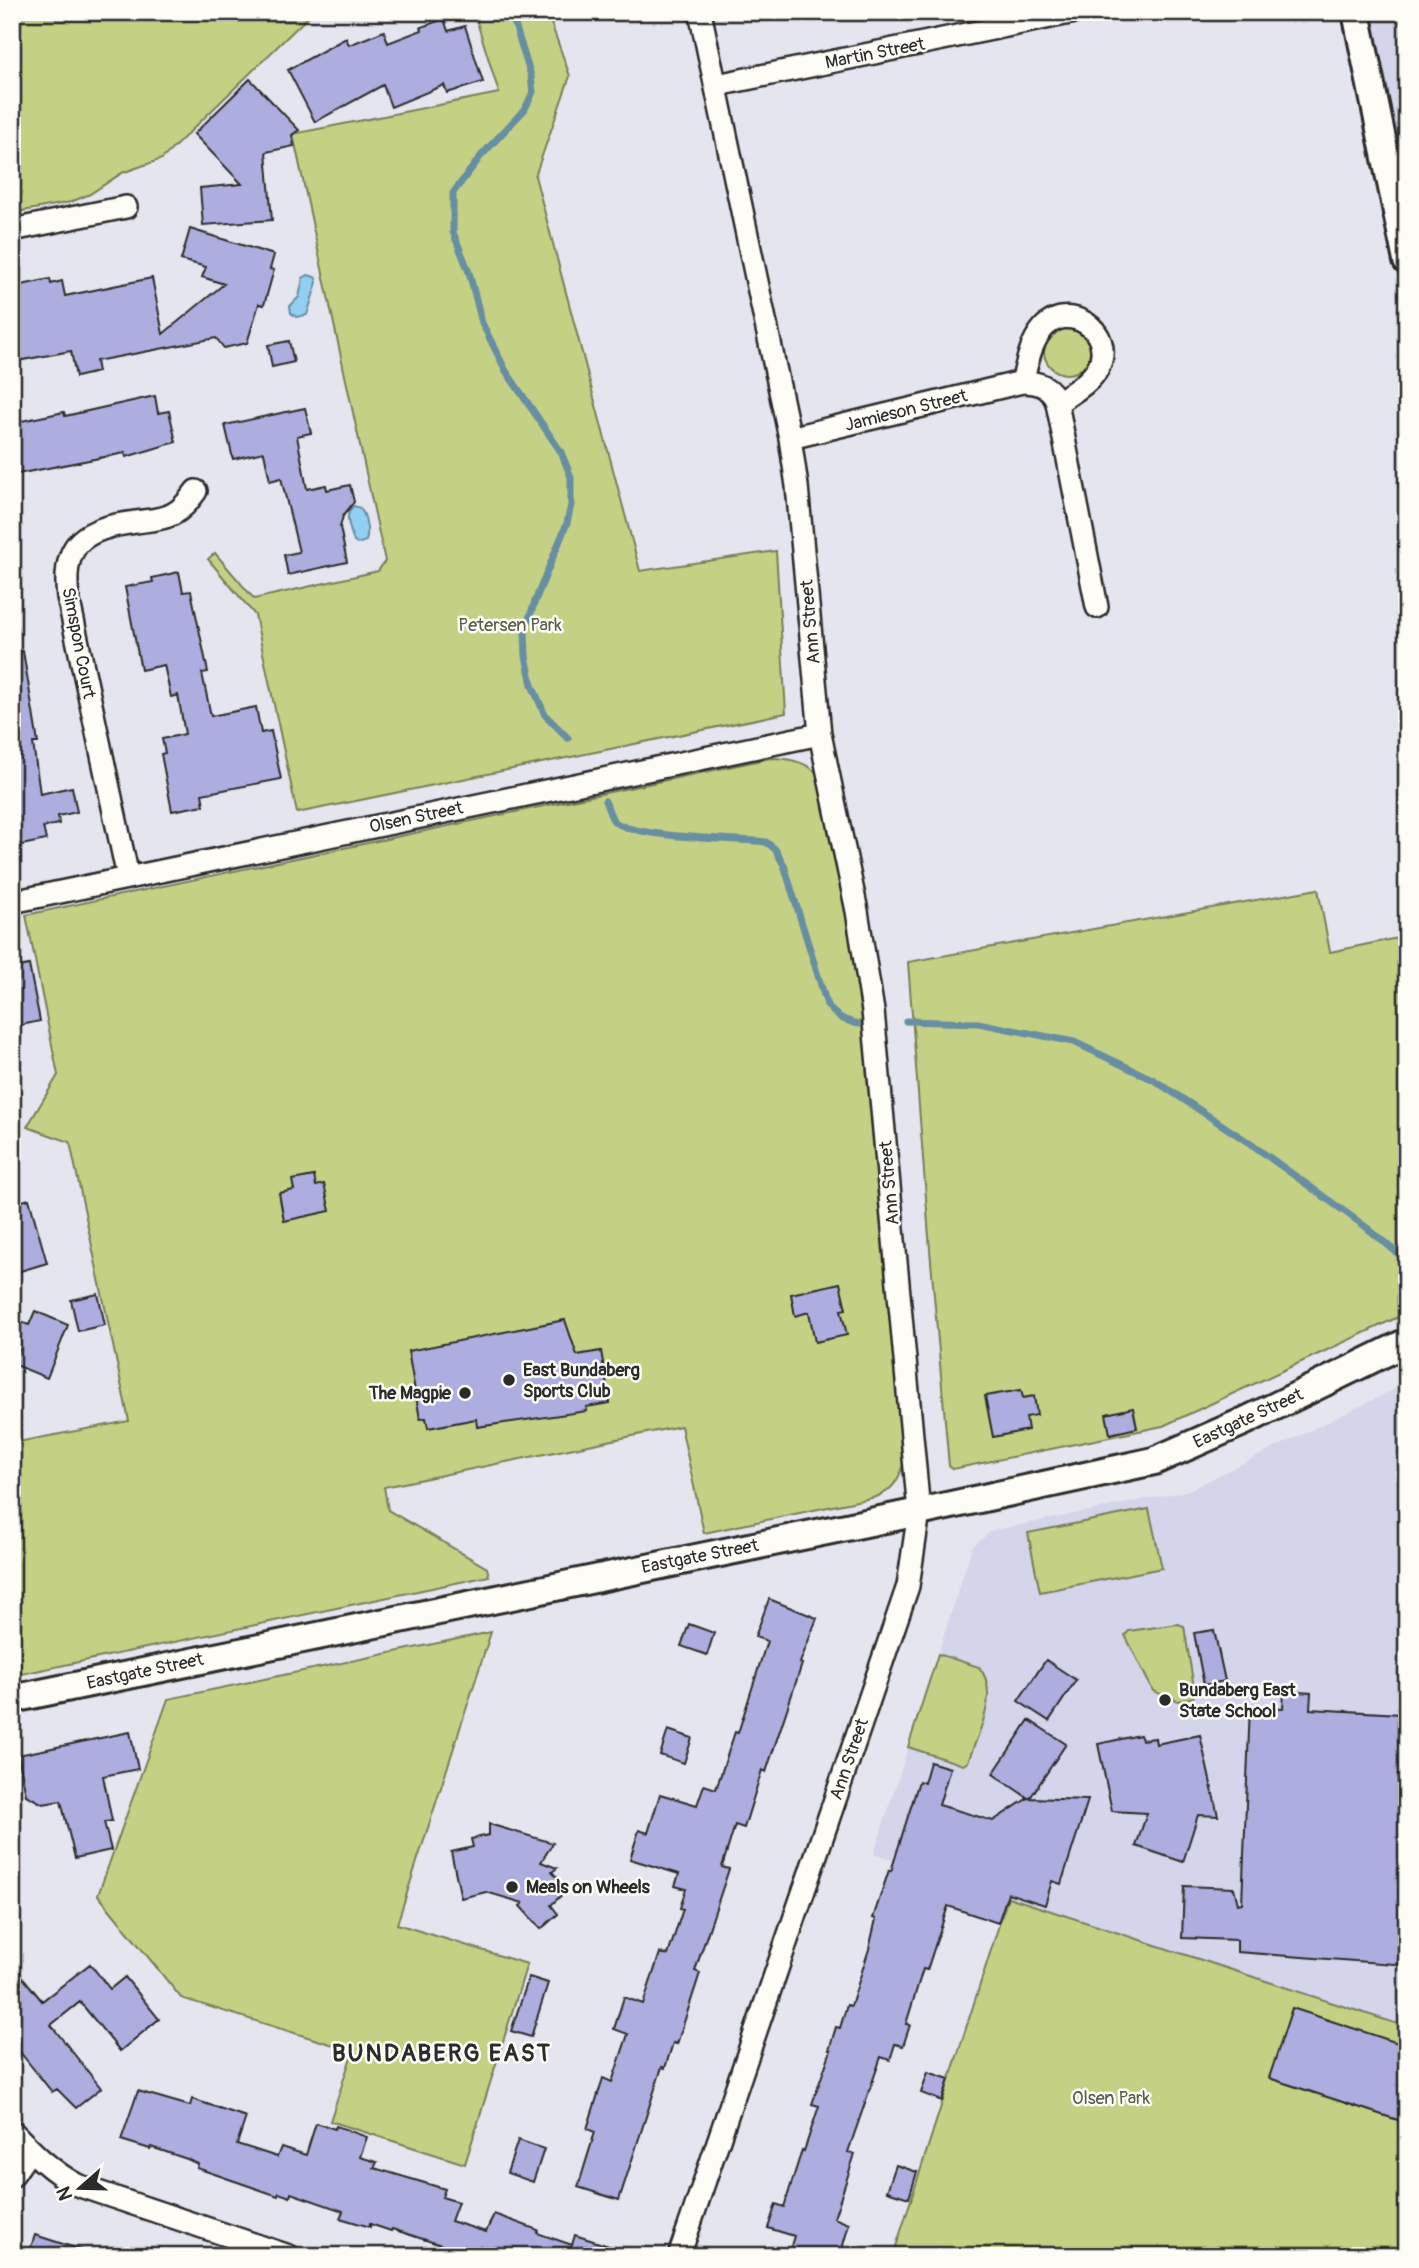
<svg xmlns="http://www.w3.org/2000/svg" width="1419" height="2268" viewBox="0 0 1419 2268" font-family="Pangolin,sans-serif">
  <style>
    .built { fill: #d4d4eb }
    .green { fill: #c4d185; stroke: #787e58; stroke-width: 2 }
    .water { fill: #91d0f2; stroke: #688ea2; stroke-width: 2 }
    .lines { fill: none; stroke-linecap: round; stroke-linejoin: round }
    .stream { stroke: #688ea2; stroke-width: 7 }
    .building { fill: #adaedf; stroke: #2b2b2b; stroke-width: 2 }
    .minor-casing { stroke: #2b2b2b; stroke-width: 26 }
    .tertiary-casing { stroke: #2b2b2b; stroke-width: 32 }
    .minor { stroke: #fdfcf7; stroke-width: 21 }
    .tertiary { stroke: #fdfcf7; stroke-width: 26 }
    .poi-dot { fill: #2b2b2b; stroke: #fdfcf7; stroke-width: 2.5 }
    .labels { text-anchor: middle; stroke-width: 5; stroke-linejoin: round; paint-order: stroke }
    .street-label { font-size: 18px; fill: #2b2b2b; stroke: #fdfcf7 }
    .park-label { font-size: 18px; fill: #595d46; stroke: #fdfcf7 }
    .poi-label { font-size: 18px; font-weight: bold; fill: #2b2b2b; stroke: #fdfcf7; text-anchor: start }
    .district-label { font-size: 24px; font-weight: bold; letter-spacing: 2px; fill: #2b2b2b; stroke: #fdfcf7 }
  </style>
  <rect width="100%" height="100%" fill="#e5e5f0"/>
  <filter id="ink" filterUnits="userSpaceOnUse"><feTurbulence type="fractalNoise" baseFrequency=".0143" numOctaves="2"/><feDisplacementMap in="SourceGraphic" scale="14" xChannelSelector="R" yChannelSelector="G"/><feConvolveMatrix kernelMatrix="1 2 1 2 8 2 1 2 1" color-interpolation-filters="sRGB"/></filter>
  <g filter="url(#ink)">
    <path class="built" d="M1357,12h50v242z
      M1407,1383v644l-533,-173 98,-307 19,-16 196,-40z"/>
    <path class="green" d="M12,12h301l-151,147 -40,14 -32,21 -19,8 -59,11z
      M478,12h69l23,64 -35,100 105,395 136,-20 10,162 -489,100 -42,-198 -47,-56 7,-6 39,46 124,-28 7,-10 -92,-427 206,-41 -22,-71z
      M1044 351a23 23 0 1 1 46 0a23 23 0 1 1-46 0Z
      M771,758c16,0 40,4 48,19l17,77 24,138 45,464c-4,20 -10,34 -29,41l-172,36 -23,-107 -297,61 4,23 99,58 2,8 -477,100v-233l117,-22 -59,-279 -43,-15 31,-52 -32,-160z
      M1318,889l12,63 77,-16v377l-244,113 -210,43 -4,-3 -19,-216 -22,-288z
      M1149,1509l13,59 -122,24 -12,-59z
      M1178,1624l6,2 11,68 -2,3 -15,4 -25,-10 -28,-56 4,-4z
      M491,1632l-94,292 130,40 -62,200 -135,-43 23,-70 -172,-53 -83,-103 70,-196z
      M938,1654l41,13c22,26 -2,68 -11,95l-5,3 -55,-18z
      M1008,1897l399,130v229h-514z"/>
    <path class="water" d="M308,275l7,2 2,5 -10,33 -11,2 -5,-4 -1,-7 9,-9 4,-19z
      M354,506l6,2c6,7 9,24 6,33l-9,3 -3,-2c-3,-12 -12,-28 0,-36z"/>
    <g class="lines">
      <path class="stream" d="M511,12l20,64 2,16 -8,17 -44,47 -28,37v39l16,40 13,51 24,48 55,81 10,25v28l-4,18 -32,78 -10,30 1,25 6,29 13,30 23,23
        M605,801c3,6 5,16 9,20 18,17 122,18 152,21l9,7 9,16 43,140c9,12 18,16 32,19
        M906,1021l72,2 96,19 80,38 94,62 118,85 41,34"/>
    </g>
    <path class="building" d="M444,19l4,12 17,-5 18,56 -36,11 -3,-8 -53,22 -8,-22 -68,37 -27,-52 58,-32 3,7 35,-14 4,12 34,-13 -1,-3z
      M250,79l49,51 -7,5 2,11 -28,6 6,68 -69,5 -3,-37 42,-4 -48,-50z
      M190,229l84,26 -4,14 4,1 -10,35 -5,-1 -12,39 -23,5 -8,-10 -72,14 -48,9 2,11 -22,5 -5,-26 -59,11v-75l38,-8 1,5 11,-3 3,15 87,-18 11,56 61,-50 -22,-7 4,-10 -25,-7z
      M289,341l5,21 -22,5 -4,-22z
      M155,396l3,17 11,-2 7,31 -50,15 -1,-4 -113,22v-52l52,-11 1,4z
      M305,408l6,25 -14,3 10,53 19,-4 1,5 23,-5 4,17 -11,14 -3,11 7,35 -59,13 -4,-20 15,-3 -18,-74 -11,3 -6,-29 -31,7 -8,-34z
      M179,572l4,20 8,-1 17,81 -6,1 9,43 45,-9 5,26 10,-2 10,48 -79,15 2,11 -32,6 -11,-57 4,-1 -3,-14 23,-5 -7,-39 -7,2 -7,-32 -23,5 -16,-83 28,-5 -1,-4z
      M23,651l15,92h-5l7,51 32,-7 5,25 -19,4 1,8 -16,3 3,13 -34,7v-195z
      M29,965l11,56 -28,6v-59z
      M314,1176l2,10 8,-2 6,27 -46,10 -5,-28 15,-3 -2,-10z
      M29,1199l18,64 -30,9 -5,-16v-52z
      M840,1283l6,26 -5,1 6,25 -32,7 -6,-30 -14,4 -4,-22z
      M98,1294l7,31 -27,6 -7,-31z
      M35,1311l33,14 -21,53 -34,-14 6,-14 -7,-2v-29l17,6z
      M565,1320l12,35 24,-4 9,52 -24,4 1,4 -110,16 -1,-8 -48,9 -2,-10 -6,1 -12,-68z
      M1021,1390l2,8 11,-2 3,19 -11,2 2,13 -35,7 -8,-41z
      M1133,1408l4,20 -27,6 -4,-20z
      M769,1599l48,19 -17,45 2,1 -36,108 -4,-2 -18,58 -9,-3 -13,42 7,2 -34,102 5,2 -23,71 -4,-1 -8,25 -3,-1 -43,133 -41,-13 17,-55 -8,-3 16,-51 9,4 16,-48 -14,-5 10,-32 19,7 17,-51 8,2 15,-46 -3,-1 6,-19 -11,-3 4,-12 -49,-15 9,-29 9,3 12,-39 37,11 7,-20 12,4 19,-57 3,1 29,-92 -12,-4z
      M689,1624l25,9 -7,22 -26,-9z
      M1214,1630l11,51 -21,4 -10,-52z
      M1046,1660l30,20 -27,41 -31,-20z
      M1284,1691l27,2 -1,16 91,5 -3,68h9v183l-170,-13v-12l-55,-2 2,-52 50,2 4,16 4,-1 8,-197 33,2z
      M1029,1720l37,24 -36,54 58,2 -27,84 -9,-3 -7,24 -37,-12 -10,30 -50,-17 -21,64 -4,-1 -17,55 4,1 -7,21 -8,-2 -5,16 -9,-3 -33,95 7,2 -21,64 15,6 -9,32h-52l6,-20 -26,-8 8,-24 8,3 18,-57 2,1 15,-45 -7,-2 19,-54h-2l7,-23 4,1 7,-23 4,1 18,-57 7,-30 -3,-1 16,-48 2,1 28,-90 5,2 6,-21 20,6 -11,37 54,16 35,-23 -35,-24z
      M668,1730l24,8 -8,25 -24,-8z
      M130,1732l8,37 -35,7 9,45 -8,1 7,28 -36,8 -14,-57 -18,3 -17,-9 -8,-40z
      M1140,1735l2,5 13,-2 1,6 44,-9 18,81 -20,-1 -15,47 -47,-16 11,-33 -35,-2 -14,-67z
      M489,1824l64,19 -12,19 16,6 -5,4 16,17 -17,16 7,9 -17,15 -21,-23 3,-3 -37,-11 -25,6 -10,-46 22,-5 -2,-8 18,-4z
      M12,1964l30,37 48,-37 20,25 15,-12 34,42 -39,32 -40,-49 -29,23 50,63 -25,20 -19,-19 -5,3 -40,-50z
      M529,1977l19,6 -17,54 -20,-6z
      M1292,2008l115,38v77l-138,-45z
      M928,2072l21,7 -7,22 -21,-8z
      M138,2091l52,15 2,-7 54,18 -9,27 40,13 4,-10 25,8 10,-32 19,6 1,-3 31,11 -7,20 17,5 -3,6 71,21 -3,8 16,5 -7,19 35,11 8,-18 44,16 -1,3 35,12 3,-10 52,17 -1,4h-151l-83,-27 -1,2 -21,-7v3l-30,-9 3,-7 -52,-18 -1,4 -11,-4 -1,3 -81,-28 1,-4 -11,-5 -36,-12 -1,2 -29,-9z
      M518,2140l26,9 -11,33 -26,-9z
      M896,2165l21,7 -8,26 -22,-7z
      M35,2235l53,17v4h-60z"/>
    <g class="lines">
      <defs>
        <path id="minor" d="M717,85l358,-73
          M12,230l114,-23
          M1022,382c5,-17 8,-37 19,-51 25,-33 76,0 57,37 -8,15 -27,25 -41,35
          M790,438l232,-56c17,0 29,4 35,21l40,204
          M128,877l-60,-280c-7,-55 17,-69 68,-75 12,-2 26,-2 37,-8 10,-5 16,-14 23,-23
          M12,902l808,-168
          M12,2131c20,21 39,40 65,54l212,71
          M12,2176l18,-26
          M679,2256l229,-670 11,-74 -46,-501 -16,-100 -37,-177 -23,-248 -7,-48 -90,-426"/>
        <path id="tertiary" d="M1356,12l51,249
          M12,1699l907,-187 235,-51 91,-40 162,-79"/>
      </defs>
      <use href="#minor" class="minor-casing"/>
      <use href="#tertiary" class="tertiary-casing"/>
      <use href="#minor" class="minor"/>
      <use href="#tertiary" class="tertiary"/>
    </g>
  </g>
  <g class="poi-dot">
    <circle cx="509" cy="1380" r="7"/>
    <circle cx="465" cy="1393" r="7"/>
    <circle cx="1165" cy="1700" r="7"/>
    <circle cx="512" cy="1887" r="7"/>
  </g>
  <g class="labels">
    <g class="street-label">
      <text transform="translate(875 53) rotate(-11)" y="6">Martin Street</text>
      <text transform="translate(906 410) rotate(-14)" y="6">Jamieson Street</text>
      <text transform="translate(810 622) rotate(-95)" y="6">Ann Street</text>
      <text transform="translate(79 643) rotate(79)" y="6">Simspon Court</text>
      <text transform="translate(416 817) rotate(-12)" y="6">Olsen Street</text>
      <text transform="translate(889 1183) rotate(-95)" y="6">Ann Street</text>
      <text transform="translate(1248 1418) rotate(-25)" y="6">Eastgate Street</text>
      <text transform="translate(700 1556) rotate(-11)" y="6">Eastgate Street</text>
      <text transform="translate(145 1671) rotate(-12)" y="6">Eastgate Street</text>
      <text transform="translate(849 1759) rotate(-71)" y="6">Ann Street</text>
    </g>
    <g class="park-label">
      <text x="510" y="631">Petersen Park</text>
      <text x="1111" y="2104">Olsen Park</text>
    </g>
    <g class="poi-label">
      <text x="523" y="1376">East Bundaberg<tspan x="523" dy="21">Sports Club</tspan></text>
      <text x="451" y="1399" text-anchor="end">The Magpie</text>
      <text x="1179" y="1696">Bundaberg East<tspan x="1179" dy="21">State School</tspan></text>
      <text x="526" y="1893">Meals on Wheels</text>
    </g>
    <g class="district-label">
      <text x="442" y="2061">BUNDABERG EAST</text>
    </g>
  </g>
  <rect width="1419" height="2268" fill="none" stroke="#fdfcf7" stroke-width="42"/>
  <rect x="21" y="21" width="1377" height="2226" fill="none" stroke="#2b2b2b" stroke-width="2.5" filter="url(#ink)"/>
  <g transform="translate(80 2188) rotate(250)" stroke="#fdfcf7" stroke-width="5" paint-order="stroke">
  <path d="M0-5L12 26L0 18L-12 26Z" fill="#2b2b2b"/>
  <text y="-10" font-size="19" font-weight="bold" text-anchor="middle" fill="#2b2b2b">N</text>
  </g>
</svg>
